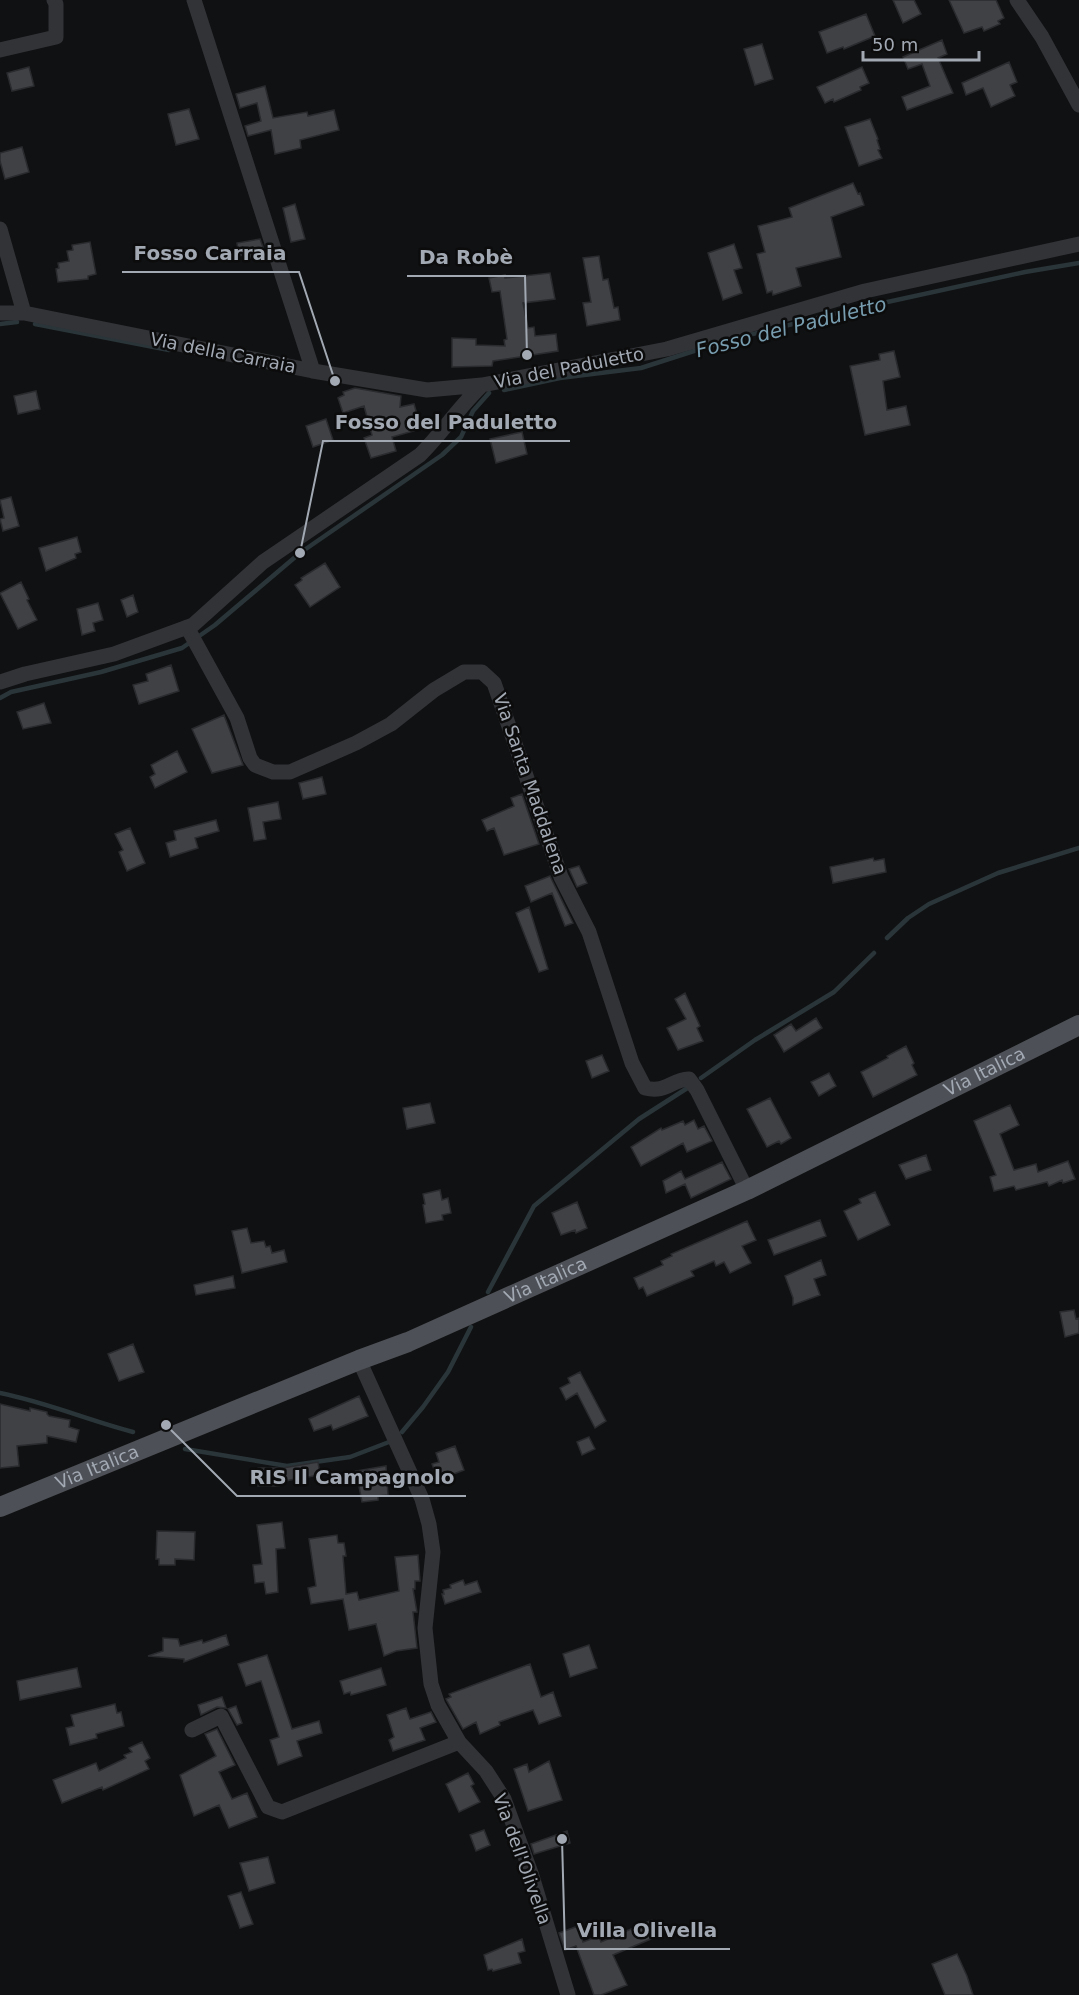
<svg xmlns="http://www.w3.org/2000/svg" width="1079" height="1995" viewBox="0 0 1079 1995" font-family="'DejaVu Sans',sans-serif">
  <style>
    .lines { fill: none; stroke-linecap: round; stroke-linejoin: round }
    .stream { stroke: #2a353a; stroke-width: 4.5 }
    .building { fill: #3f4145; stroke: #2a2b2e; stroke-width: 1.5 }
    .minor { stroke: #313337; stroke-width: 15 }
    .major { stroke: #4d5056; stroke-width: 20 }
    .labels { text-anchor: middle; stroke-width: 5; stroke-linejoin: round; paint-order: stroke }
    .street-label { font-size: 18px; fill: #a2a9b3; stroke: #0c0c0d }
    .water-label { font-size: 20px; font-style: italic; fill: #779daf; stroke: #0c0c0d }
    .leader { fill: none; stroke: #a2a9b3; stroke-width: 2 }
    .callout-dot { fill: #a2a9b3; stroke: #0c0c0d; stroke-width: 2 }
    .callout-label { font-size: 20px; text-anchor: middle; font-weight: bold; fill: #a2a9b3; stroke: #0c0c0d; stroke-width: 5; stroke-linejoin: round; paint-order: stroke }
  </style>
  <rect width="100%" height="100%" fill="#101112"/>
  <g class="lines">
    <path class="stream" d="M0,324l17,-2
      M35,324l134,26
      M504,390l56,-12 81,-10 84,-27 112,-28 188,-41 54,-9
      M0,698l11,-6 90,-20 81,-24 33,-23 85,-72 142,-98 19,-18 12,-26 16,-18
      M887,938l21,-20 21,-14 69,-31 81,-25
      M701,1078l54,-38 79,-48 40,-39
      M488,1292l46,-86 105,-87 50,-32
      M0,1393c45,9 88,27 133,39
      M402,1432l21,-25 25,-35 23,-45
      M185,1449l102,17 63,-9 39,-15"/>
  </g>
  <path class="building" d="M893,0h21l7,14 -18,9z
    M949,0h47l8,18 -6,3 2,3 -16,7 -2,-4 -18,6z
    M866,14l9,22 -31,13 -1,-2 -16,6 -8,-21z
    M942,40l5,14 -9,4 15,35 -46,17 -5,-13 28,-11 -8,-22 -14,5 -5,-12z
    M762,44l11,35 -18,6 -11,-36z
    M1009,62l8,20 -7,3 5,11 -24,11 -8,-19 -17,7 -4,-12z
    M29,67l5,19 -22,5 -5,-18z
    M862,67l7,16 -9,4 1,3 -27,12 -1,-3 -8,4 -8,-16z
    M265,86l8,32 34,-6 1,4 26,-6 5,20 -39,10 1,8 -26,6 -4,-24 -23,6 -3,-10 16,-5 -4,-18 -17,5 -4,-14z
    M189,109l10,30 -23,6 -8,-31z
    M870,119l8,20 -1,1 3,9 -2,1 4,8 -23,8 -14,-39z
    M22,147l7,25 -24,7 -5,-18v-8z
    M853,183l5,11 2,-1 4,12 -33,12 10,40 -45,11 5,18 -28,9 -1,-4 -5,2 -10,-39 8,-2 -7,-26 34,-9 -3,-9z
    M295,204l10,35 -14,3 -8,-34z
    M260,239l6,16 -22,4 -1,-4 -4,1 -2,-13z
    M90,242l6,32 -8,2v3l-30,3 -2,-13 3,-1 -1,-5 11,-2 -2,-10 6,-1 -1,-5z
    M734,244l8,24 -8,2 8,23 -19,7 -15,-47z
    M599,256l4,24 5,-1 6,29 4,-1 2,13 -33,6 -4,-23 8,-1 -8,-44z
    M550,273l5,26 -32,4 5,25 6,-1 1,9 21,-2 2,17 -65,10 -1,5 -40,1v-29l24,1v6l29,1 -1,-6 3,-1 -7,-48 -8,1 -3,-14 16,-3v3z
    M894,351l6,26 -17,4 4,29 19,-4 4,19 -45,10 -15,-69 30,-6 -1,-6z
    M355,388l46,8 -1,11 14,-3 5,17 -4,1 2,8 -25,7 4,14 -25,7 -7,-20 8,-3 -8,-29 -21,7 -5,-15 6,-3 -1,-3z
    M36,391l4,18 -22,5 -4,-18z
    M326,419l7,21 -20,7 -7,-21z
    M522,432l5,22 -31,9 -6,-24z
    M11,497l8,29 -16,5 -3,-12 4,-1 -4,-18z
    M77,537l4,15 -6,2 1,4 -30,13 -7,-23z
    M325,563l15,24 -30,20 -15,-22 7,-5 -1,-2z
    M21,582l8,17 -2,1 10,20 -19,9 -18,-36z
    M133,595l5,17 -11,5 -6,-17z
    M98,603l5,17 -10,3 2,8 -13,4 -5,-26z
    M171,665l8,26 -40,13 -6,-19 15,-4 -2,-7z
    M44,703l7,20 -28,6 -6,-17z
    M224,715l19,50 -31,8 -20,-44z
    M177,751l10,21 -32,16 -5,-11 5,-3 -4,-9z
    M322,777l4,17 -23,5 -4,-16z
    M522,794l17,50 -35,11 -10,-27 -7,3 -5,-11 32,-14 -3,-8z
    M278,802l3,17 -18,3 3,17 -12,2 -6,-33z
    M216,820l3,11 -24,7 3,10 -28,9 -4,-14 10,-3 -2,-9z
    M130,828l15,35 -18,8 -8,-19 4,-2 -8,-16z
    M873,858l1,3 10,-2 2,13 -53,11 -3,-16z
    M579,866l8,17 -10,4 -8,-18z
    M550,876l23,47 -8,3 -13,-33 -21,9 -6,-16z
    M529,907l19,62 -9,3 -23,-59z
    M685,993l15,33 -3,2 6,13 -25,9 -11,-22 19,-9 -11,-20z
    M816,1018l6,10 -38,24 -10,-17 17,-11 5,7z
    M906,1046l8,17 -2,2 5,10 -44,22 -12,-25 27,-14 -1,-2z
    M602,1055l7,16 -17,7 -6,-17z
    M829,1073l7,13 -17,10 -8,-14z
    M770,1098l21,40 -10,6 -2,-3 -12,6 -20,-38z
    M430,1103l5,20 -28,6 -4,-21z
    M1010,1105l9,20 -19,9 14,36 22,-6 2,8 30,-11 7,18 -12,4 -1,-3 -13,6 -2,-4 -31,8 -2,-4 -20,5 -4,-14 6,-2 -22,-54z
    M694,1120l4,9 6,-3 8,15 -25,11 -4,-9 -42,23 -10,-19 30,-19 1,2 21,-9 2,4z
    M926,1155l5,15 -25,9 -7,-14z
    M722,1162l9,17 -40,19 -6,-14 -19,9 -3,-12 18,-10 4,8z
    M440,1190l2,10 6,-2 3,15 -9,2 1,5 -17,3 -3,-18 2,-1 -2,-10z
    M875,1192l15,33 -32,15 -14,-29 17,-8 -2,-4z
    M577,1202l10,26 -11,5 -1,-3 -14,5 -9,-22z
    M820,1220l6,16 -52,19 -6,-15z
    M747,1221l9,19 -14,6 9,17 -21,10 -6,-11 -8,4 -2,-5 -23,10 3,5 -47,20 -4,-9 -4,2 -5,-11 29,-13 -2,-4 11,-5 -1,-2z
    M247,1228l4,15 13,-2 2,6 4,-1 2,7 12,-3 3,12 -45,11 -10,-42z
    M821,1260l5,15 -12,4 6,16 -27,10v-7l-8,-22z
    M233,1276l2,12 -39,7 -2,-10z
    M1074,1310l2,9 3,-1v15l-14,4 -5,-25z
    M133,1344l11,28 -25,9 -11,-27z
    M580,1372l26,49 -11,7 -18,-35 -11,7 -6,-12 10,-5 -2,-5z
    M359,1396l9,20 -35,14 -2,-5 -17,6 -5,-12z
    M0,1404l30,7v-3l17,4v2l2,2 21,4 -1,7 10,3 -3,12 -29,-6v7l-30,3 2,20 -19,2z
    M589,1437l6,12 -13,6 -5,-13z
    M455,1446l9,24 -26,10 -6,-16 7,-2 -3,-9z
    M318,1462l2,13 -30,5 -11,3v3h-21v-18h25z
    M386,1466l2,29 -10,1v4l-16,2 -6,-31z
    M282,1522l3,26 -9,1 2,43 -12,2 -2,-12 -9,1 -2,-18 9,-1 -5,-39z
    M157,1531l38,1 -1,28 -19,-1v6h-16v-6h-3z
    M337,1535l1,8h6l2,13h-3l3,38 11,-2 2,8 40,-9 -4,-34 23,-2 2,26h-5v8h-2l4,23h-4l4,36 -21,3 -12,5 -8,-32 -27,6 -6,-31 -32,5 -3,-16 8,-2 -7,-47z
    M463,1580l2,5 12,-4 4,11 -36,12 -3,-10h2l-1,-4 8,-2 -1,-3z
    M226,1635l3,10 -45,17v-3l-36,-3 15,-5v-13l15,1 2,7 22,-6 1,3z
    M589,1645l8,23 -27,9 -7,-23z
    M267,1655l25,74 27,-8 3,12 -25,8 5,15 -24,9 -8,-25 9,-3 -18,-56 -15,5 -8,-22z
    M530,1664l11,33 12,-5 8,24 -22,8 -6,-14 -34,12 1,3 -20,9 -4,-12 -13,7 -16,-28 -1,-2 5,-2 -2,-3z
    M77,1668l4,19 -61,13 -3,-19z
    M381,1668l5,17 -35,10 -1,-3 -6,2 -4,-13z
    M222,1697l4,11 -9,-1 -16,8 -3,-10z
    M115,1704l2,9 4,-1 3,14 -28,8 1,4 -27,7 -4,-17 8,-2 -3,-11z
    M236,1706l6,17 -5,2 -9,-16z
    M406,1708l4,11 21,-7 5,10 -16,6 5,12 -32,11 -4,-11 5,-3 -7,-22z
    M217,1729l18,36 -16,7 13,27 15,-6 10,24 -28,11 -10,-23 -25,11 -14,-41 36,-19 -11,-22z
    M142,1742l8,16 -5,3 4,8 -46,21 -1,-3 -40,16 -9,-23 43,-17 3,8 27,-13 -2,-3 8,-3 -3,-4z
    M549,1761l13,39 -34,11 -14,-42 13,-5 2,8z
    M468,1773l6,11 -3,2 9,16 -21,10 -13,-28z
    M484,1830l6,15 -14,6 -6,-16z
    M567,1831l3,12 -36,11 -3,-10z
    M268,1857l7,26 -26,8 -9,-28z
    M241,1892l12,32 -13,4 -12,-32z
    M652,1920l6,16 -45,19 14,30 -26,10h-7l-18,-49 -11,4 -6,-17 19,-7 5,16 16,-6 2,6z
    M522,1939l3,12 -7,2 3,10 -28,8 -1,-2 -4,1 -4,-15z
    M957,1954l10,22 6,19h-28l-13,-31z"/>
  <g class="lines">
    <path class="minor" d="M194,0l119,371
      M1017,0l25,37 37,68
      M0,50l56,-13v-33l-2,-4
      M0,229l24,84
      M0,313h24l289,58 114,19 55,-5 185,-36 198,-58 214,-47
      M187,627l50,91 13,40 5,7 18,7h17l66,-29 35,-19 43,-34 30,-18h18l12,11 67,194 28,55 43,131 13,25c22,5 25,-8 44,-9l8,11 50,100
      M0,682l25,-8 89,-20 79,-29 70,-63 157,-107c22,-22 39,-48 62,-70
      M359,1360l63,139 7,25 4,28 -8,76 6,56 7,21 21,37 27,29 18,28 27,74 37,122
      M192,1730l29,-14 47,91 14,5 177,-70"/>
    <path class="major" id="s1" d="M0,1507l359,-147 49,-18 339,-152 332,-165"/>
  </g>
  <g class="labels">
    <g class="street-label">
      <text transform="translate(223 353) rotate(11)" y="6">Via della Carraia</text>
      <text transform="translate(569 368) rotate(-11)" y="6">Via del Paduletto</text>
      <text transform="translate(530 784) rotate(71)" y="6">Via Santa Maddalena</text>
      <text dy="6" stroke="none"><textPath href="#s1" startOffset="1077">Via Italica</textPath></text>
      <text dy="6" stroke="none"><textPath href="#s1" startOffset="591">Via Italica</textPath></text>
      <text dy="6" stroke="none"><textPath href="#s1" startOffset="105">Via Italica</textPath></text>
      <text transform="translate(522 1859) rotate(70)" y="6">Via dell'Olivella</text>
    </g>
    <g class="water-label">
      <text transform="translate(791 327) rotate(-14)" y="7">Fosso del Paduletto</text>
    </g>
  </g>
  <path class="leader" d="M335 381L299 272H122M527 355L525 276H407M300 553L323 441H570M166 1425L237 1496H466M562 1839L565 1949H730"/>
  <g class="callout-dot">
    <circle cx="335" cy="381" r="6"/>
    <circle cx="527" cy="355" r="6"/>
    <circle cx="300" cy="553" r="6"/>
    <circle cx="166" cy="1425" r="6"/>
    <circle cx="562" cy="1839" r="6"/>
  </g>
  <g class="callout-label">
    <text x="210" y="260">Fosso Carraia</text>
    <text x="466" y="264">Da Robè</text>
    <text x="446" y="429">Fosso del Paduletto</text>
    <text x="352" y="1484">RIS Il Campagnolo</text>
    <text x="647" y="1937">Villa Olivella</text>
  </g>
  <path d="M863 51v9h116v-9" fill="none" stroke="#a2a9b3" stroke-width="3"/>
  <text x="872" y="51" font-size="18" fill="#a2a9b3" stroke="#0c0c0d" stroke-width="4.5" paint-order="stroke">50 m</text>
</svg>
